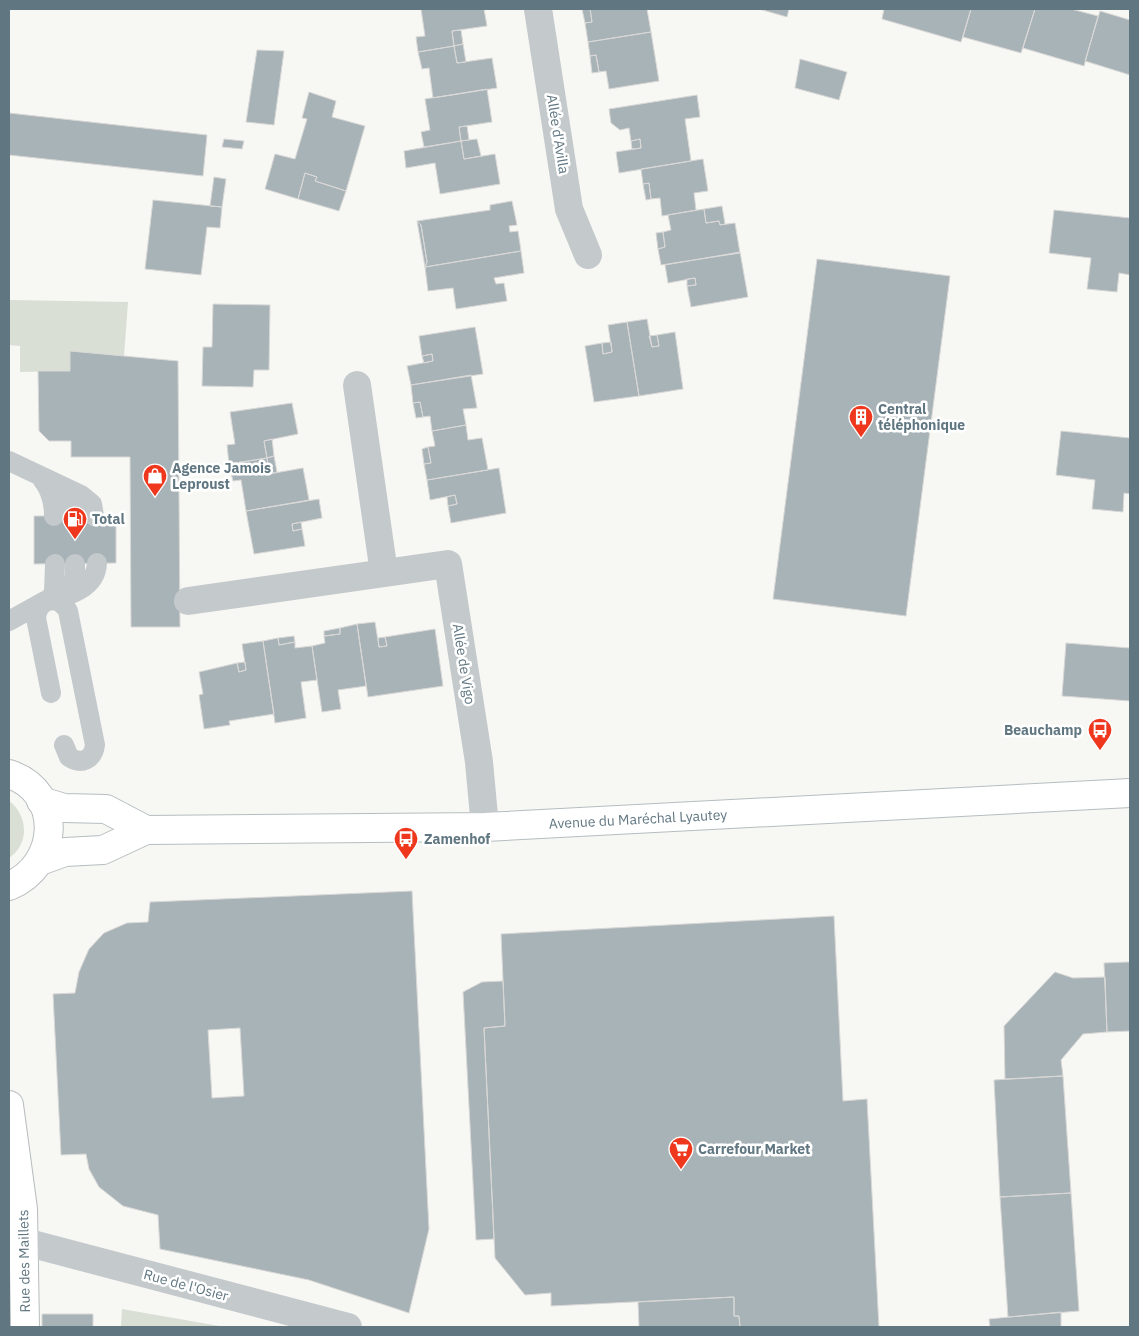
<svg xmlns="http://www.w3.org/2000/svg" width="1139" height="1336" viewBox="0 0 1139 1336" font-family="'IBM Plex Sans',sans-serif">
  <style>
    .green { fill: #d9dfd4 }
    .building { fill: #a8b3b8; stroke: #d9d8d6; fill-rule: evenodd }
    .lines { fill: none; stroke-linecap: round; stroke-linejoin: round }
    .secondary-casing { stroke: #b6bdc0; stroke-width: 30 }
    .primary-casing { stroke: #b7bcbf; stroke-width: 30 }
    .lane { stroke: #c4c9cc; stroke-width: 20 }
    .street { stroke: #c4c9cc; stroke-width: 28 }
    .secondary { stroke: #fff; stroke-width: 28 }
    .primary { stroke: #fff; stroke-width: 28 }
    .labels { text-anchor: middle; stroke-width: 5; stroke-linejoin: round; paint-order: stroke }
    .street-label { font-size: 14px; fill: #607681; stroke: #fff }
    .poi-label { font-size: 14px; font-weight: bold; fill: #607681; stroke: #fff; text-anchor: start }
  </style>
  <rect width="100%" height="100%" fill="#f7f7f4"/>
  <path class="green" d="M9,300l119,2 -4,54 -54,-5v20l-50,1v-26l-11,-1z
    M9,801c19,14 21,43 0,57z
    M122,1309l103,18h-104z"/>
  <path class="building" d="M421,9h63l3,17 -35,5 2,15 -36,6 -2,-15 9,-1z
    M582,9h8l2,13 -7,1z
    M590,9h57l4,23 -63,10 -3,-19 7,-1z
    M759,9h30l-2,8z
    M884,9h87l-10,33 -79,-23z
    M971,9h64l-14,44 -58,-16z
    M1035,9h36l27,7 -14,50 -61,-18z
    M1100,11l30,9v55l-45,-14z
    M461,30l2,14 -9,2 -2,-15z
    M651,32l8,49 -50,8 -3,-18 -7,1 -3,-17 -6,1 -2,-14z
    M463,44l3,18 -9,1 -3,-17z
    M454,46l3,17 35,-5 5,30 -64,10 -4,-30 -7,1 -4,-17z
    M257,50l27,1 -10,74 -28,-3z
    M596,55l3,17 -7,1 -2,-17z
    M800,59l47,13 -8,28 -44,-12z
    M487,89l5,33 -33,5 2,14 -37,6 -3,-15 9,-2 -5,-31z
    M309,92l27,9 -4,16 33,9 -19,65 -31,-10 2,-4 -12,-4 -7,26 -33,-10 10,-35 20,5 12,-40 -5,-1z
    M697,95l3,22 -15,2 6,42 -72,12 -3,-21 25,-4 -1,-9 -9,2 -2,-13 -9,2 -9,-7 -2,-14z
    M9,113l198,22 -4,41 -194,-21z
    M467,126l2,14 -8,1 -2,-14z
    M224,139l20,2 -2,8 -20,-2z
    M477,139l4,17 -17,3 -3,-18z
    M640,139l1,9 -9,1 -1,-8z
    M461,141l3,18 31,-5 5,30 -60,10 -5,-31 -29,5 -2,-17z
    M703,159l5,32 -14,2 2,17 -34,6 -2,-18 -9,1 -2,-16 -6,1 -2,-15z
    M305,173l12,4 -2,4 31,10 -7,20 -41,-12z
    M214,177l12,2 -4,28 -12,-1z
    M649,183l2,16 -5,1 -3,-16z
    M153,200l69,7 -2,21 -13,-1 -6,48 -56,-6z
    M512,201l5,24 -8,1 1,6 8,-1 3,20 -96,16 2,-5 -6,-37 -4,-4 73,-11v-5z
    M722,206l3,18 -5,1 -1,-4 -13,2 -2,-14z
    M704,209l2,14 13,-2 1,4 15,-2 5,30 -79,12 -3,-16 7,-2 -2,-15 8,-2 -3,-15z
    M1054,210l76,8v57l-11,-2 -2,19 -30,-3 4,-31 -42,-5z
    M417,221l4,4 6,37 -2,5z
    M663,232l2,15 -7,2 -2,-16z
    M521,251l3,22 -30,5 2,6 8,-1 3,18 -51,8 -3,-21 -25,3 -3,-24z
    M740,252l8,45 -57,10 -4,-21 9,-1 -1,-7 -27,5 -3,-18z
    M817,259l133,17 -44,340 -133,-17z
    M695,278l1,7 -9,1v-7z
    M213,304l57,1 -1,65h-15l-1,17 -51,-1 1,-39h9z
    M647,319l5,28 7,-1 -2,-11 18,-3 8,57 -44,7 -12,-74z
    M627,322l12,74 -45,6 -9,-56 17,-3 1,11 9,-2 -4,-27z
    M475,327l8,47 -72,11 -4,-19 26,-5 -1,-7 -10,2 -3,-20z
    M657,335l2,11 -7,1 -3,-11z
    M611,342l1,10 -9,2 -1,-11z
    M70,351l108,10 2,266h-49l-1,-170h-59v-16h-22l-10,-10 -1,-60h32z
    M432,354l1,7 -9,2 -2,-7z
    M471,375l6,33 -14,1 3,16 -34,6 -2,-15 -7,1 -3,-15 -7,1 -2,-18z
    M420,402l3,15 -7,1 -3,-15z
    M292,403l6,31 -34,7 3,17 -38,6 -2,-19 8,-1 -5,-32z
    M466,425l2,15 14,-2 6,32 -61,10 -3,-16 7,-1 -3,-16 7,-1 -3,-15z
    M1061,431l69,7v56l-6,-1 -1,19 -31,-3 3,-29 -39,-5z
    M272,439l2,17 -7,2 -3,-17z
    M428,447l3,16 -7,1 -2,-15z
    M274,456l3,16 -8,2 -2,-16z
    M267,458l2,16 34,-6 6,32 -63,11 -5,-31 -8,1 -4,-17z
    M499,468l7,45 -55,10 -3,-17 9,-2 -2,-9 -25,5 -3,-20z
    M455,495l2,9 -9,2 -1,-9z
    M319,499l3,19 -30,6 1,7 9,-2 3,17 -51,8 -8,-43z
    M34,516h82v47l-82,1z
    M301,522l1,7 -9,2 -1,-7z
    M375,622l4,25 8,-1 -2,-9 50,-8 8,57 -75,11 -11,-73z
    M357,624l9,62 -28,4 3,19 -19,3 -10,-66 13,-3 -1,-7 16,-2v-6z
    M340,628v6l-16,2v-5z
    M294,636l1,6 -16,3 -1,-7z
    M385,637l2,9 -8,1 -1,-9z
    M278,638l1,7 16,-3v6l17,-2 5,34 -16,2 5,36 -31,5 -12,-82z
    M263,641l11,73 -45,7 1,4 -26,4 -5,-34 4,-1 -4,-22 38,-9 2,9 7,-2 -4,-26z
    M1066,643l64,5v53l-68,-5z
    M245,662l1,8 -7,2 -2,-9z
    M412,891l17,338 -20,84 -100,-33 -149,-31 -2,-34 -35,-9 -24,-19 -10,-18 -3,-15 -25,1 -8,-161 22,-1 4,-21 10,-23 15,-16 23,-10 21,-1 2,-20zM240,1028l4,68 -32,2 -4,-68z
    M834,916l9,185 24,-2 12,228h-139l-1,-11h-5v-19l-183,9v-13l-26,2 -30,-37 -11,-230 21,-2 -4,-92z
    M1127,962h3v69l-23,1 -3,-69z
    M1055,972l18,6 32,-1 2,55 -24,2 -22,26 2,16 -58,3 -1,-53z
    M503,981l2,45 -21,2 10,211 -18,1 -13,-248 19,-10z
    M1063,1076l8,117 -71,4 -6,-117z
    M1071,1193l8,118 -71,6 -8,-120z
    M734,1297v19h5l1,11h-101l-1,-25z
    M1061,1312v15h-71l-1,-8z
    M42,1314h51v13h-51z"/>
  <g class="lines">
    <defs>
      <path id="secondary" d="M41,801l23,7 42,1 40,21
        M40,861l25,-9 38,-2 43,-20 339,-3 645,-34"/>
      <path id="primary" d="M9,774c55,18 51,91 0,112
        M9,1105l14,104 2,118"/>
    </defs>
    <use href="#secondary" class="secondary-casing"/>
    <use href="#primary" class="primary-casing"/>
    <path class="lane" d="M9,461l72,34 11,9 2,12
      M42,479c9,11 12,24 12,37
      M55,486l14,13 5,17
      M60,595l15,-16v-15
      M49,600c20,-4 47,-12 48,-37
      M49,600l5,-8 1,-28
      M9,621l36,-20
      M51,693l-15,-75c2,-20 22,-24 32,-7l27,134c-2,15 -14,20 -26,12l-5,-12"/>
    <path class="street" d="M538,9l31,200 19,46
      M357,385l27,188
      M188,601l260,-37 31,198 6,65
      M25,1242l323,85"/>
    <use href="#secondary" class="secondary"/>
    <use href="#primary" class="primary"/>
  </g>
  <defs>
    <symbol id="building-pin" viewBox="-11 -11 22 30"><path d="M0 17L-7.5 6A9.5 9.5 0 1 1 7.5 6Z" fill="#ee371c" stroke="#fff"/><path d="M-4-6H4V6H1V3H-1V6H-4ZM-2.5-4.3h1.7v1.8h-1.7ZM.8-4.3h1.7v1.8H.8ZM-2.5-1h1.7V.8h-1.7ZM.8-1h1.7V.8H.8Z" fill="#fff"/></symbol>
    <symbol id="shop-pin" viewBox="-11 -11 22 30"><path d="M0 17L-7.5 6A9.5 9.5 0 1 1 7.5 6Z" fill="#ee371c" stroke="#fff"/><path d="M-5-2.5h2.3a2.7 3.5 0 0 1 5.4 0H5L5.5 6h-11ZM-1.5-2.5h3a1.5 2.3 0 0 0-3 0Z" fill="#fff"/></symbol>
    <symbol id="fuel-pin" viewBox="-11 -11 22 30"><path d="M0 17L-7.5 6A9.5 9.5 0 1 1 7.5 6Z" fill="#ee371c" stroke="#fff"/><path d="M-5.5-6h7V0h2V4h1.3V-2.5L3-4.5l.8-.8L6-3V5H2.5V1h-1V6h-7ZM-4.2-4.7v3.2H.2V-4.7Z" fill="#fff"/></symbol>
    <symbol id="bus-pin" viewBox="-11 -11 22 30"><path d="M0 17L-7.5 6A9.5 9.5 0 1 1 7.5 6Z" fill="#ee371c" stroke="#fff"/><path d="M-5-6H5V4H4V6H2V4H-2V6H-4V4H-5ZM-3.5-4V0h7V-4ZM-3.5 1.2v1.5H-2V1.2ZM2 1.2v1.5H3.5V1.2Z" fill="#fff"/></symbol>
    <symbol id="supermarket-pin" viewBox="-11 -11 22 30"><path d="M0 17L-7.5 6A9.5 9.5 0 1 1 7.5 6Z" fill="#ee371c" stroke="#fff"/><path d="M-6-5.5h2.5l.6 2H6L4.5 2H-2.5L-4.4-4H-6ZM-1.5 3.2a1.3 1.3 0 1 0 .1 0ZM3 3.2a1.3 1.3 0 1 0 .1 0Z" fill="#fff"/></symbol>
  </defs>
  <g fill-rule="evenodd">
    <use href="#building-pin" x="847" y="403" width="28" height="38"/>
    <use href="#shop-pin" x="141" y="462" width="28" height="38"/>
    <use href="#fuel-pin" x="61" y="505" width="28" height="38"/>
    <use href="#bus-pin" x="1086" y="716" width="28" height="38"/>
    <use href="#bus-pin" x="392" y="825" width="28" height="38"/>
    <use href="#supermarket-pin" x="667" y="1135" width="28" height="38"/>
  </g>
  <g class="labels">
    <g class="street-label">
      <text transform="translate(558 134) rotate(81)" y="5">Allée d'Avilla</text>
      <text transform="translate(464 664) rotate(81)" y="5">Allée de Vigo</text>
      <text transform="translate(638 819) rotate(-3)" y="5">Avenue du Maréchal Lyautey</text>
      <text transform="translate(24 1261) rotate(-91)" y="5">Rue des Maillets</text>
      <text transform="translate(186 1285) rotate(15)" y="5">Rue de l'Osier</text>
    </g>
    <g class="poi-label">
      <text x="878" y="414">Central<tspan x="878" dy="16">téléphonique</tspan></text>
      <text x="172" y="473">Agence Jamois<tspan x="172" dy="16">Leproust</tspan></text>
      <text x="92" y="524">Total</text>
      <text x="1082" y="735" text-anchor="end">Beauchamp</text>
      <text x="424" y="844">Zamenhof</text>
      <text x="698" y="1154">Carrefour Market</text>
    </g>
  </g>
  <rect width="1139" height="1336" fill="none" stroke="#607681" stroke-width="20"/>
</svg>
